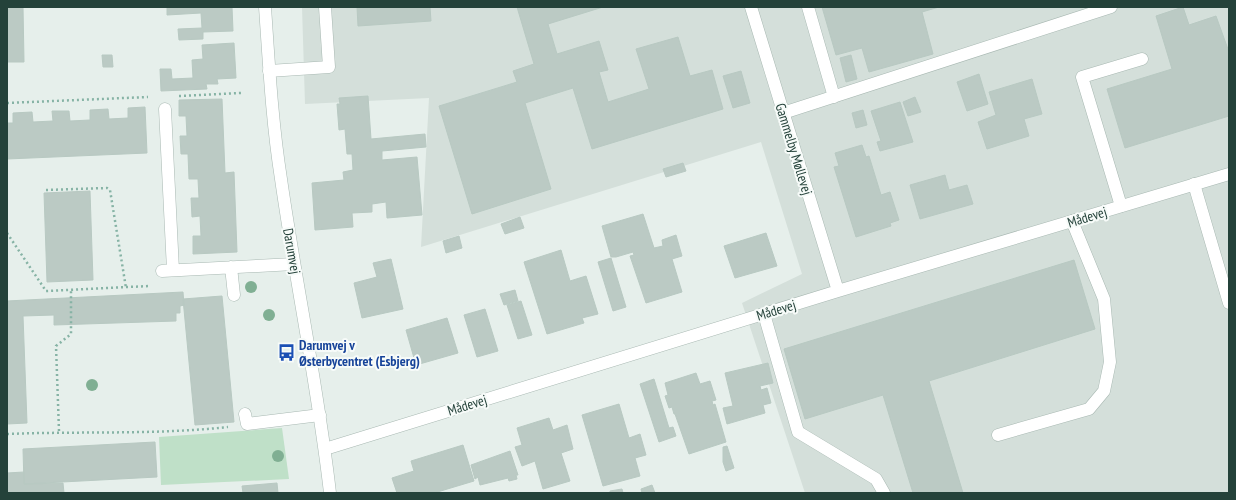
<svg xmlns="http://www.w3.org/2000/svg" width="1236" height="500" viewBox="0 0 1236 500" font-family="'PT Sans Narrow',sans-serif">
  <style>
    .built { fill: #d4dfda }
    .green { fill: #bfe0c8 }
    .building { fill: #bbcac4; stroke: #b8c9c2 }
    .lines { fill: none; stroke-linecap: round; stroke-linejoin: round }
    .service-casing { stroke: #a8b8b2; stroke-width: 13 }
    .minor-casing { stroke: #a8b8b2; stroke-width: 13 }
    .tertiary-casing { stroke: #a8b8b2; stroke-width: 13 }
    .path { stroke: #86b3a5; stroke-width: 2.5; stroke-dasharray: 2 3; stroke-linecap: butt }
    .service { stroke: #fff; stroke-width: 12 }
    .minor { stroke: #fff; stroke-width: 12 }
    .tertiary { stroke: #fff; stroke-width: 12 }
    .tree { fill: #80af93 }
    .labels { text-anchor: middle; stroke-width: 4; stroke-linejoin: round; paint-order: stroke }
    .street-label { font-size: 14px; fill: #24423a; stroke: #f7fbf9 }
    .transit-label { font-size: 14px; font-weight: bold; fill: #164399; stroke: #f7fbf9; text-anchor: start }
  </style>
  <rect width="100%" height="100%" fill="#e6efeb"/>
  <path class="built" d="M302,7h927v486h-424l-63,-190 60,-29 -41,-132 -340,105 8,-149 -124,6z"/>
  <path class="green" d="M282,428l7,51 -128,6 -2,-48z"/>
  <path class="building" d="M7,7h16l1,55h-17z
    M167,7h65l1,24 -30,1v7l-24,1 -1,-11 24,-1 -1,-15 -34,2z
    M357,7h73l1,14 -73,5z
    M517,7h86l-55,17 9,30 42,-13 9,29 -9,2 9,30 41,-13 -13,-40 42,-12 12,39 22,-6 11,39 -131,40 -19,-61 -48,15 26,86 -79,25 -33,-108 78,-24 -4,-11 21,-7z
    M822,7h117l-17,5 11,42 -64,18 -7,-24 -26,7z
    M1183,7l6,18 27,-9 13,36v64l-104,32 -18,-59 65,-20 -16,-53z
    M234,43l2,35 -19,1 1,5h-12l1,5 -46,2 -1,-22h11l1,10 21,-1 -1,-18 11,-1 -1,-14z
    M102,55h10l1,12h-10z
    M851,55l6,24 -11,3 -6,-24z
    M741,71l9,32 -17,5 -10,-32z
    M979,74l9,30 -21,7 -10,-29z
    M1032,79l10,35 -18,5 5,17 -42,13 -9,-27 18,-7 -7,-23z
    M368,96l3,43 54,-5 1,13 -44,4v9l35,-3 5,58 -35,3 -1,-16 -14,2v8l-20,1 1,14 -38,3 -3,-47 32,-3 -1,-8 10,-2 -1,-16h-5l-2,-25 -6,1 -2,-26h3l-1,-6z
    M915,97l6,15 -13,4 -5,-14z
    M222,99l3,74 9,-1 3,80 -44,2v-18h8l-1,-20 -8,1 -1,-19h8l-1,-19h-9l-1,-25h-7l-1,-18h7l-1,-20h-7v-16z
    M900,102l13,40 -33,9 -3,-9 4,-1 -10,-30z
    M145,107l2,46 -140,6v-36h6v-10l19,-1 1,10 20,-1 -1,-10h17l1,10 20,-1v-10l18,-1 1,10 19,-1v-10z
    M863,110l4,15 -11,3 -4,-15z
    M862,145l4,12 3,-1 12,39 9,-3 9,28 -9,3 1,3 -35,11 -22,-70 5,-1 -4,-13z
    M683,163l3,8 -20,6 -3,-8z
    M945,175l4,15 18,-5 6,19 -53,15 -10,-34z
    M90,191l3,89 -46,2 -3,-89z
    M643,214l11,34 9,-2 -1,-6 14,-5 6,21 -10,3 10,33 -36,11 -16,-47 4,-1 -1,-3 -17,5h-5l-9,-31z
    M520,217l4,11 -19,6 -4,-10z
    M766,233l11,33 -42,12 -11,-32z
    M459,236l3,12 -16,5 -3,-12z
    M561,250l9,31 16,-5 12,38 -16,4 2,5 -37,11 -23,-72z
    M611,258l15,49 -13,4 -15,-49z
    M391,259l12,50 -41,9 -8,-35 23,-6 -4,-14z
    M1074,260l21,69 -166,52 34,112h-50l-30,-98 -78,24 -21,-70z
    M515,290l3,11 -14,4 -4,-11z
    M183,292l1,13 -4,1v7h-4v8l-122,4v-10l-31,1 4,107 -20,1v-123z
    M222,296l12,126 -39,3 -12,-126z
    M521,301l11,34 -14,4 -11,-34z
    M485,309l13,42 -21,6 -13,-42z
    M447,318l11,35 -42,12 -10,-35z
    M768,363l5,20 -13,3 1,4 6,-2 4,15 -8,2 2,8 -38,11 -4,-16 10,-2 -8,-33z
    M696,373l4,11 10,-3 6,19 -4,1 1,4 2,-1 11,38 -37,12 -14,-40h-1l-2,-7 -3,1 -4,-12 3,-1 -3,-12z
    M654,379l15,49 4,-1 3,9 -17,6 -19,-58z
    M619,404l10,34 11,-4 6,21 -11,3 5,18 -37,10 -21,-71z
    M549,418l4,12 14,-5 6,24 -12,4 9,28 -27,8 -8,-28 -13,5 -7,-19 7,-2 -5,-17z
    M155,442l2,35 -133,7 -1,-35z
    M463,445l11,36 -40,12h-37l-5,-15 22,-7 -3,-10z
    M727,446l7,22 -8,3 -3,-9v-15z
    M510,451l8,24h-2l1,4 -8,2 -1,-3 -28,7 -2,-8 -3,2 -4,-14z
    M24,472v12l39,-1 1,10h-57v-20z
    M277,483l1,10h-35l-1,-7z
    M652,485l3,8h-13l-1,-4z
    M622,489l1,4h-13v-2z"/>
  <g class="lines">
    <defs>
      <path id="service" d="M808,7l26,90
        M269,71l60,-4 -4,-60
        M165,109l8,161
        M783,113l328,-106
        M1194,184l35,119
        M1121,206l-39,-129 60,-18
        M231,267l3,28
        M162,271l132,-7
        M764,314l34,118 78,47 8,14
        M245,414l2,10 73,-9
        M998,435l91,-26 15,-18 6,-29 -6,-63 -32,-78"/>
      <path id="minor" d="M751,7l87,284
        M325,449l513,-158 391,-117"/>
      <path id="tertiary" d="M265,7c4,57 7,115 16,172 15,105 37,208 49,314"/>
    </defs>
    <use href="#service" class="service-casing"/>
    <use href="#minor" class="minor-casing"/>
    <use href="#tertiary" class="tertiary-casing"/>
    <path class="path" d="M179,96l62,-3
      M7,103l141,-6
      M46,190l61,-2 3,2 16,98
      M7,233l39,58 103,-5
      M59,431l-3,-85 15,-12v-44
      M7,434c74,-3 148,1 221,-7"/>
    <use href="#service" class="service"/>
    <use href="#minor" class="minor"/>
    <use href="#tertiary" class="tertiary"/>
  </g>
  <g class="tree">
    <circle cx="251" cy="287" r="6"/>
    <circle cx="269" cy="315" r="6"/>
    <circle cx="92" cy="385" r="6"/>
    <circle cx="278" cy="456" r="6"/>
  </g>
  <defs>
    <symbol id="bus-bare" viewBox="-9 -9 18 18"><path d="M-5-6H5V4H4V6H2V4H-2V6H-4V4H-5ZM-3.5-4V0h7V-4ZM-3.5 1.2v1.5H-2V1.2ZM2 1.2v1.5H3.5V1.2Z" fill="#1a4fb4" stroke="#f7fbf9" stroke-width="2.5" paint-order="stroke"/></symbol>
  </defs>
  <g fill-rule="evenodd">
    <use href="#bus-bare" x="274" y="340" width="25" height="25"/>
  </g>
  <g class="labels">
    <g class="street-label">
      <text transform="translate(794 149) rotate(73)" y="5">Gammelby Møllevej</text>
      <text transform="translate(1087 217) rotate(-17)" y="5">Mådevej</text>
      <text transform="translate(292 251) rotate(80)" y="5">Darumvej</text>
      <text transform="translate(776 310) rotate(-17)" y="5">Mådevej</text>
      <text transform="translate(467 405) rotate(-17)" y="5">Mådevej</text>
    </g>
    <g class="transit-label">
      <text x="299" y="350">Darumvej v<tspan x="299" dy="16">Østerbycentret (Esbjerg)</tspan></text>
    </g>
  </g>
  <rect width="1236" height="500" fill="none" stroke="#24423a" stroke-width="16"/>
</svg>
